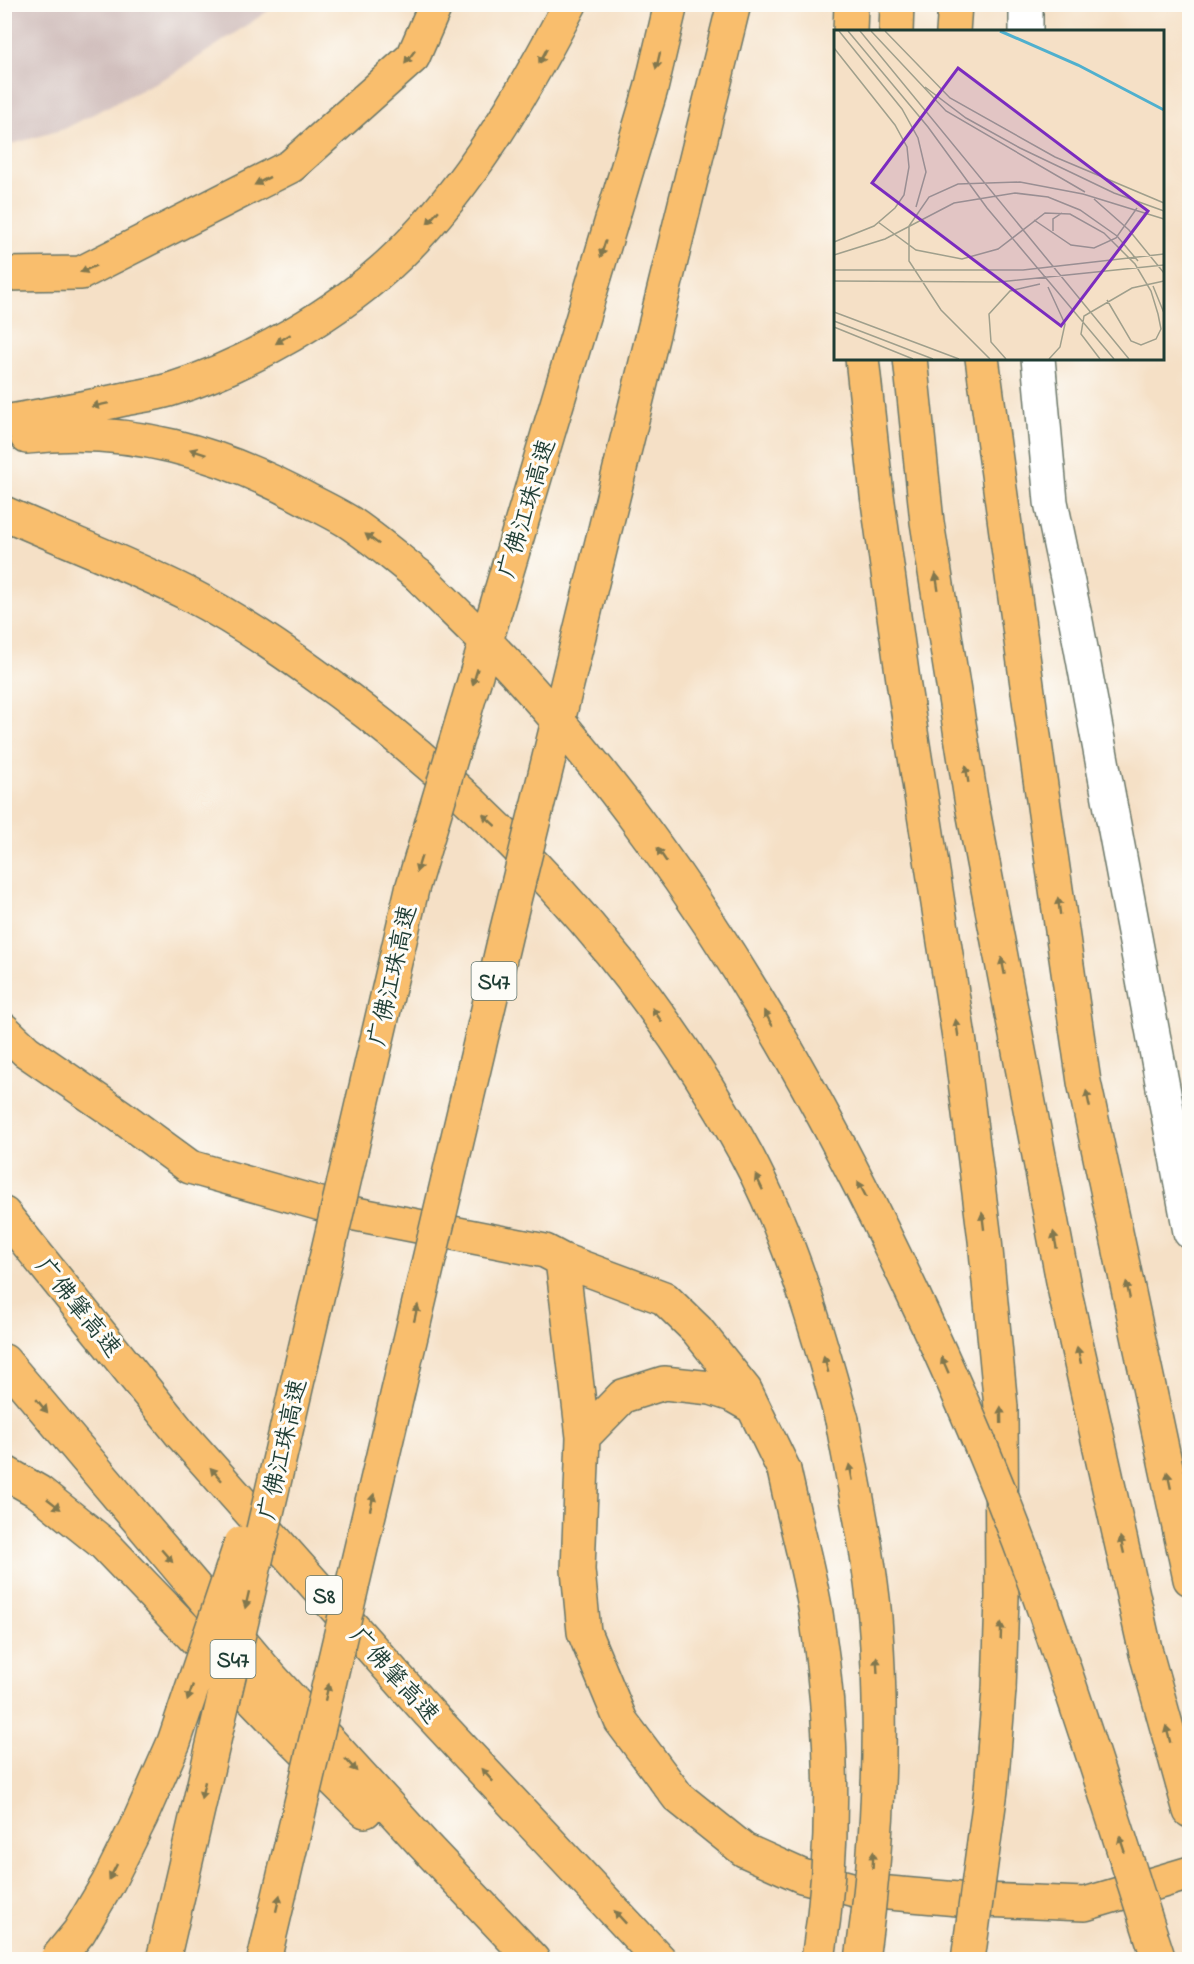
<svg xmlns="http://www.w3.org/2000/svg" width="1194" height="1964" viewBox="0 0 1194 1964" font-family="'Indie Flower','LXGW WenKai TC',sans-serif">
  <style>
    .industrial { fill: #d1bfbd }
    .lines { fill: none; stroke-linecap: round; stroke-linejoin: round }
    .minor-casing { stroke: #6a7667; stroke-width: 36 }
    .highway-casing { stroke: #6a7667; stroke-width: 36 }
    .minor { stroke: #fff; stroke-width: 33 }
    .highway { stroke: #f9be6d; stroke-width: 33 }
    .highway-bridge-casing { stroke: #6a7667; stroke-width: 36; stroke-linecap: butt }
    .highway-bridge { stroke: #f9be6d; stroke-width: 33 }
    .oneway { fill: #81774e }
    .labels { text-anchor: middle; stroke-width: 6; stroke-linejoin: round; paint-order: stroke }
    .shield { fill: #fdfcf7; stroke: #62766e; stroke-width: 1.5 }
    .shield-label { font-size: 22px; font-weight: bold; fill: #1f3d34 }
    .street-label { font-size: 24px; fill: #1f3d34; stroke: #fdfcf7 }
    .inset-river { fill: none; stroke: #4fb0ce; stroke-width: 3 }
    .inset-road { fill: none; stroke: #9f9f8c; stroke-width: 1.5 }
    .view { fill: #7b2cbf; fill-opacity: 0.15; stroke: #7b2cbf; stroke-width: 3 }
    .inset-edge { fill: none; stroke: #1f3d34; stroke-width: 3 }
  </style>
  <rect width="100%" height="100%" fill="#fdfcf7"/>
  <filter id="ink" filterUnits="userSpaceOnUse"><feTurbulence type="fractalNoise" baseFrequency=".0167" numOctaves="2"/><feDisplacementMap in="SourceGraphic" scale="12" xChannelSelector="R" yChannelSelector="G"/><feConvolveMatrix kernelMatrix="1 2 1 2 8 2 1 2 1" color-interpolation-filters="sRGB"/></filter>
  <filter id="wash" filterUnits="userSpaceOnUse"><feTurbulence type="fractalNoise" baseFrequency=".008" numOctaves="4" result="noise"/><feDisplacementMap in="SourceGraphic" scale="24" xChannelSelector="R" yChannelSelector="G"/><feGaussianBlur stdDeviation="1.35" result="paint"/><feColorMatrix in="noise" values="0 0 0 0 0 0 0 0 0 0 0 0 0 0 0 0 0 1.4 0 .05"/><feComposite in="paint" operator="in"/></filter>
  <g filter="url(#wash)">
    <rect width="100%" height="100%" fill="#f5e0c6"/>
    <path class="industrial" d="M5,4h272v1l-101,67 -112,57 -59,17z"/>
  </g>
  <g filter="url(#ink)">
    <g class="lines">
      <defs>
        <path id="minor" d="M1026,4v28
          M1038,358l13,144 24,114 115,616"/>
        <path id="highway" d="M850,32l1,-28
          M896,32l1,-28
          M953,32l2,-28
          M4,274l77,-1 210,-107 122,-109 23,-53
          M862,358l15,137 27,192 57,363 24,190 16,167 1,190 -3,93
          M910,358l17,164 45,283 94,492 80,356 44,158
          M982,358l57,414 45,310 106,497
          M4,422c41,-7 81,-14 121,-23 15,-3 30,-5 44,-9 78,-24 172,-78 230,-135 72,-71 124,-161 171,-251
          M27,437c101,-12 193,15 281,63 14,7 28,14 41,22 24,16 46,35 69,53
          M4,513c61,27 124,51 184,81 43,22 85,50 125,79 172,122 333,294 433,481 45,84 71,175 96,266
          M4,1030l22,21 93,64 71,52 166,47 189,37 17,9 102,38 33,32 48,60 39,80
          M4,1214l176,219 249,280 231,247
          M562,1260l21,177 -5,133 6,62 37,89 57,76 66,53 58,26 53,14 103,9 127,5 105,-31
          M4,1361l266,315 153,168 110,116
          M583,1437l40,-41 41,-13 47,5 21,7 21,12
          M4,1472l35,20 65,52 178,185 83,82"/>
      </defs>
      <use href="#minor" class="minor-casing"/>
      <use href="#highway" class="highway-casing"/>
      <use href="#minor" class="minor"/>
      <use href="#highway" class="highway"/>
      <defs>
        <path id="highway-bridge" d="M418,575c32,32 65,63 96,96 48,53 94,109 136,167 104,142 188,297 263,456 43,91 83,184 118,279 46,128 86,258 128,387
          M842,1420c12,66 27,132 33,198 9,113 3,230 -13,342
          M784,1470c10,48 24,95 32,143 18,114 20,232 2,347
          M56,1960l23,-28 29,-49 33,-66 33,-75 67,-199
          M163,1960l249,-1071 239,-800 20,-85
          M264,1960l242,-1027 228,-929
          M968,1960l23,-170 8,-100"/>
      </defs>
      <use href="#highway-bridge" class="highway-bridge-casing"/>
      <use href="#highway-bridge" class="highway-bridge"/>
    </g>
    <defs><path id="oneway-solid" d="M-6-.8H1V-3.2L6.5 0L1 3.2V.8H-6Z" transform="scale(1.5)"/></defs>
    <g class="oneway">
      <use href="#oneway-solid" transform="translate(543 56) rotate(118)"/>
      <use href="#oneway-solid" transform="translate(410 57) rotate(127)"/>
      <use href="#oneway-solid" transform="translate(658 61) rotate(103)"/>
      <use href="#oneway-solid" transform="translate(262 181) rotate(153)"/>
      <use href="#oneway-solid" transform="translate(433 217) rotate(131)"/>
      <use href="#oneway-solid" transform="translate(603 249) rotate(107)"/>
      <use href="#oneway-solid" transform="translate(88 269) rotate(157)"/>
      <use href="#oneway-solid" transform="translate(283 339) rotate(148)"/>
      <use href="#oneway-solid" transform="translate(100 405) rotate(168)"/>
      <use href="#oneway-solid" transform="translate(198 452) rotate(-161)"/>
      <use href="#oneway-solid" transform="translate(372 539) rotate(-143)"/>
      <use href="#oneway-solid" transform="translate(937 582) rotate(-99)"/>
      <use href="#oneway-solid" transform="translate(475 677) rotate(107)"/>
      <use href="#oneway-solid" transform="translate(967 774) rotate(-99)"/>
      <use href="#oneway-solid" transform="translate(489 820) rotate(-137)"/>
      <use href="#oneway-solid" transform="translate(662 855) rotate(-124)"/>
      <use href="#oneway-solid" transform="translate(419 864) rotate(107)"/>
      <use href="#oneway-solid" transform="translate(1059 906) rotate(-98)"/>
      <use href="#oneway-solid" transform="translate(1003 966) rotate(-101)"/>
      <use href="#oneway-solid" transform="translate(657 1015) rotate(-125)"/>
      <use href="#oneway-solid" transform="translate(768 1018) rotate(-120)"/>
      <use href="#oneway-solid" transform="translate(957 1028) rotate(-99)"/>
      <use href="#oneway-solid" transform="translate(1088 1099) rotate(-102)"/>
      <use href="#oneway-solid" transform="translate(759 1182) rotate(-115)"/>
      <use href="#oneway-solid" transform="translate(862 1189) rotate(-118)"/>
      <use href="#oneway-solid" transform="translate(983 1221) rotate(-97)"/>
      <use href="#oneway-solid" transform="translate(1055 1240) rotate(-101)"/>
      <use href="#oneway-solid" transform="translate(1128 1290) rotate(-102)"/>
      <use href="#oneway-solid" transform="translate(416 1313) rotate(-77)"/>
      <use href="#oneway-solid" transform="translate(1079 1355) rotate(-103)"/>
      <use href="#oneway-solid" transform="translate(826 1364) rotate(-105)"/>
      <use href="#oneway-solid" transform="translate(945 1365) rotate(-114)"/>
      <use href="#oneway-solid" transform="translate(42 1406) rotate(50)"/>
      <use href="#oneway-solid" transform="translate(1001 1415) rotate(-91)"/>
      <use href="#oneway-solid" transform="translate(851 1472) rotate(-101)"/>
      <use href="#oneway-solid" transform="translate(216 1474) rotate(-132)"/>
      <use href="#oneway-solid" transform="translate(1169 1480) rotate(-102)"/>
      <use href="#oneway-solid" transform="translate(372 1502) rotate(-77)"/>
      <use href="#oneway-solid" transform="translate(54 1504) rotate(38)"/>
      <use href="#oneway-solid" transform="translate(1122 1545) rotate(-103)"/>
      <use href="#oneway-solid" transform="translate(167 1556) rotate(49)"/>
      <use href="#oneway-solid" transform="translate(247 1600) rotate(103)"/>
      <use href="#oneway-solid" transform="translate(1001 1631) rotate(-88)"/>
      <use href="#oneway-solid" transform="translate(877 1665) rotate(-93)"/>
      <use href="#oneway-solid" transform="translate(327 1692) rotate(-77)"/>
      <use href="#oneway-solid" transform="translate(190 1693) rotate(109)"/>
      <use href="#oneway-solid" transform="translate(1168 1734) rotate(-105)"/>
      <use href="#oneway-solid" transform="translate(351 1765) rotate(48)"/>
      <use href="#oneway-solid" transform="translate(487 1775) rotate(-133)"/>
      <use href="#oneway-solid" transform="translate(203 1790) rotate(103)"/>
      <use href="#oneway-solid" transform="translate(1122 1844) rotate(-108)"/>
      <use href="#oneway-solid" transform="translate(873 1860) rotate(-87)"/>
      <use href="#oneway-solid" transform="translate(113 1872) rotate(117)"/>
      <use href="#oneway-solid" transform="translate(278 1903) rotate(-77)"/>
      <use href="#oneway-solid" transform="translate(620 1917) rotate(-133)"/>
    </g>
  </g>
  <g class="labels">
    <g class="shield">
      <rect x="471.5" y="962" width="45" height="38" rx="4.5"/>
      <rect x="306" y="1576" width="36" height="38" rx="4.5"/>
      <rect x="210.5" y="1640" width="45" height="38" rx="4.5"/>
    </g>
    <g class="shield-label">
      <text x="494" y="989">S47</text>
      <text x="324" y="1603">S8</text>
      <text x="233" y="1667">S47</text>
    </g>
    <g class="street-label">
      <text transform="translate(526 508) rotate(-73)" y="8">广佛江珠高速</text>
      <text transform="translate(392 975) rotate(-77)" y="8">广佛江珠高速</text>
      <text transform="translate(79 1307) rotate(51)" y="8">广佛肇高速</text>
      <text transform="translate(282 1449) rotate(-77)" y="8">广佛江珠高速</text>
      <text transform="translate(395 1675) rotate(48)" y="8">广佛肇高速</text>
    </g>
  </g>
  <g transform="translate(834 30)">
    <rect width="330" height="330" fill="#f5e0c6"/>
    <path class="inset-river" d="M166,1l78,34 86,45"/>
    <path class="inset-road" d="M5,1l63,78 16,29 8,34 -10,35M14,1l80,96 59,81 127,151M26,1l269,328M37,1l75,80 139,81M51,1l65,67 105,59 109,46M0,18l61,77 12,22 2,20 -5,28 -9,13 -21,18 -40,16M91,57l41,31 54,30 94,45 50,18M260,169l35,31 35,43M200,190l37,25 23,3 22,-10 21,-30M44,192l38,28 46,9 36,-10 47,-36 25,1 34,19 31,31 16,27 7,23 3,15 -5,10 -15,6 -10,-4 -24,-41M219,201v-12l9,-6M0,225l51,-16 69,-36 61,-10 33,4 32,13 37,26 21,25M0,240h189l141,-16M0,251l165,1 165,-17M319,256l11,27M214,257l17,37 -5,23 -11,12M0,282l125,47M0,291l99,38M0,297l79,32M156,329l-49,-49 -32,-49v-35l20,-29 29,-13 62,-2 63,12 81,25M172,329l-15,-17 -2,-28 21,-23 30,-7M266,329l-19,-25 3,-18 48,-28 32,-7"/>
    <path class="view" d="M124,38l190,143 -87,115 -189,-143z"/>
    <rect width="330" height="330" class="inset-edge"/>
  </g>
  <rect width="1194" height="1964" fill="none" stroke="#fdfcf7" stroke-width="24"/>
</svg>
